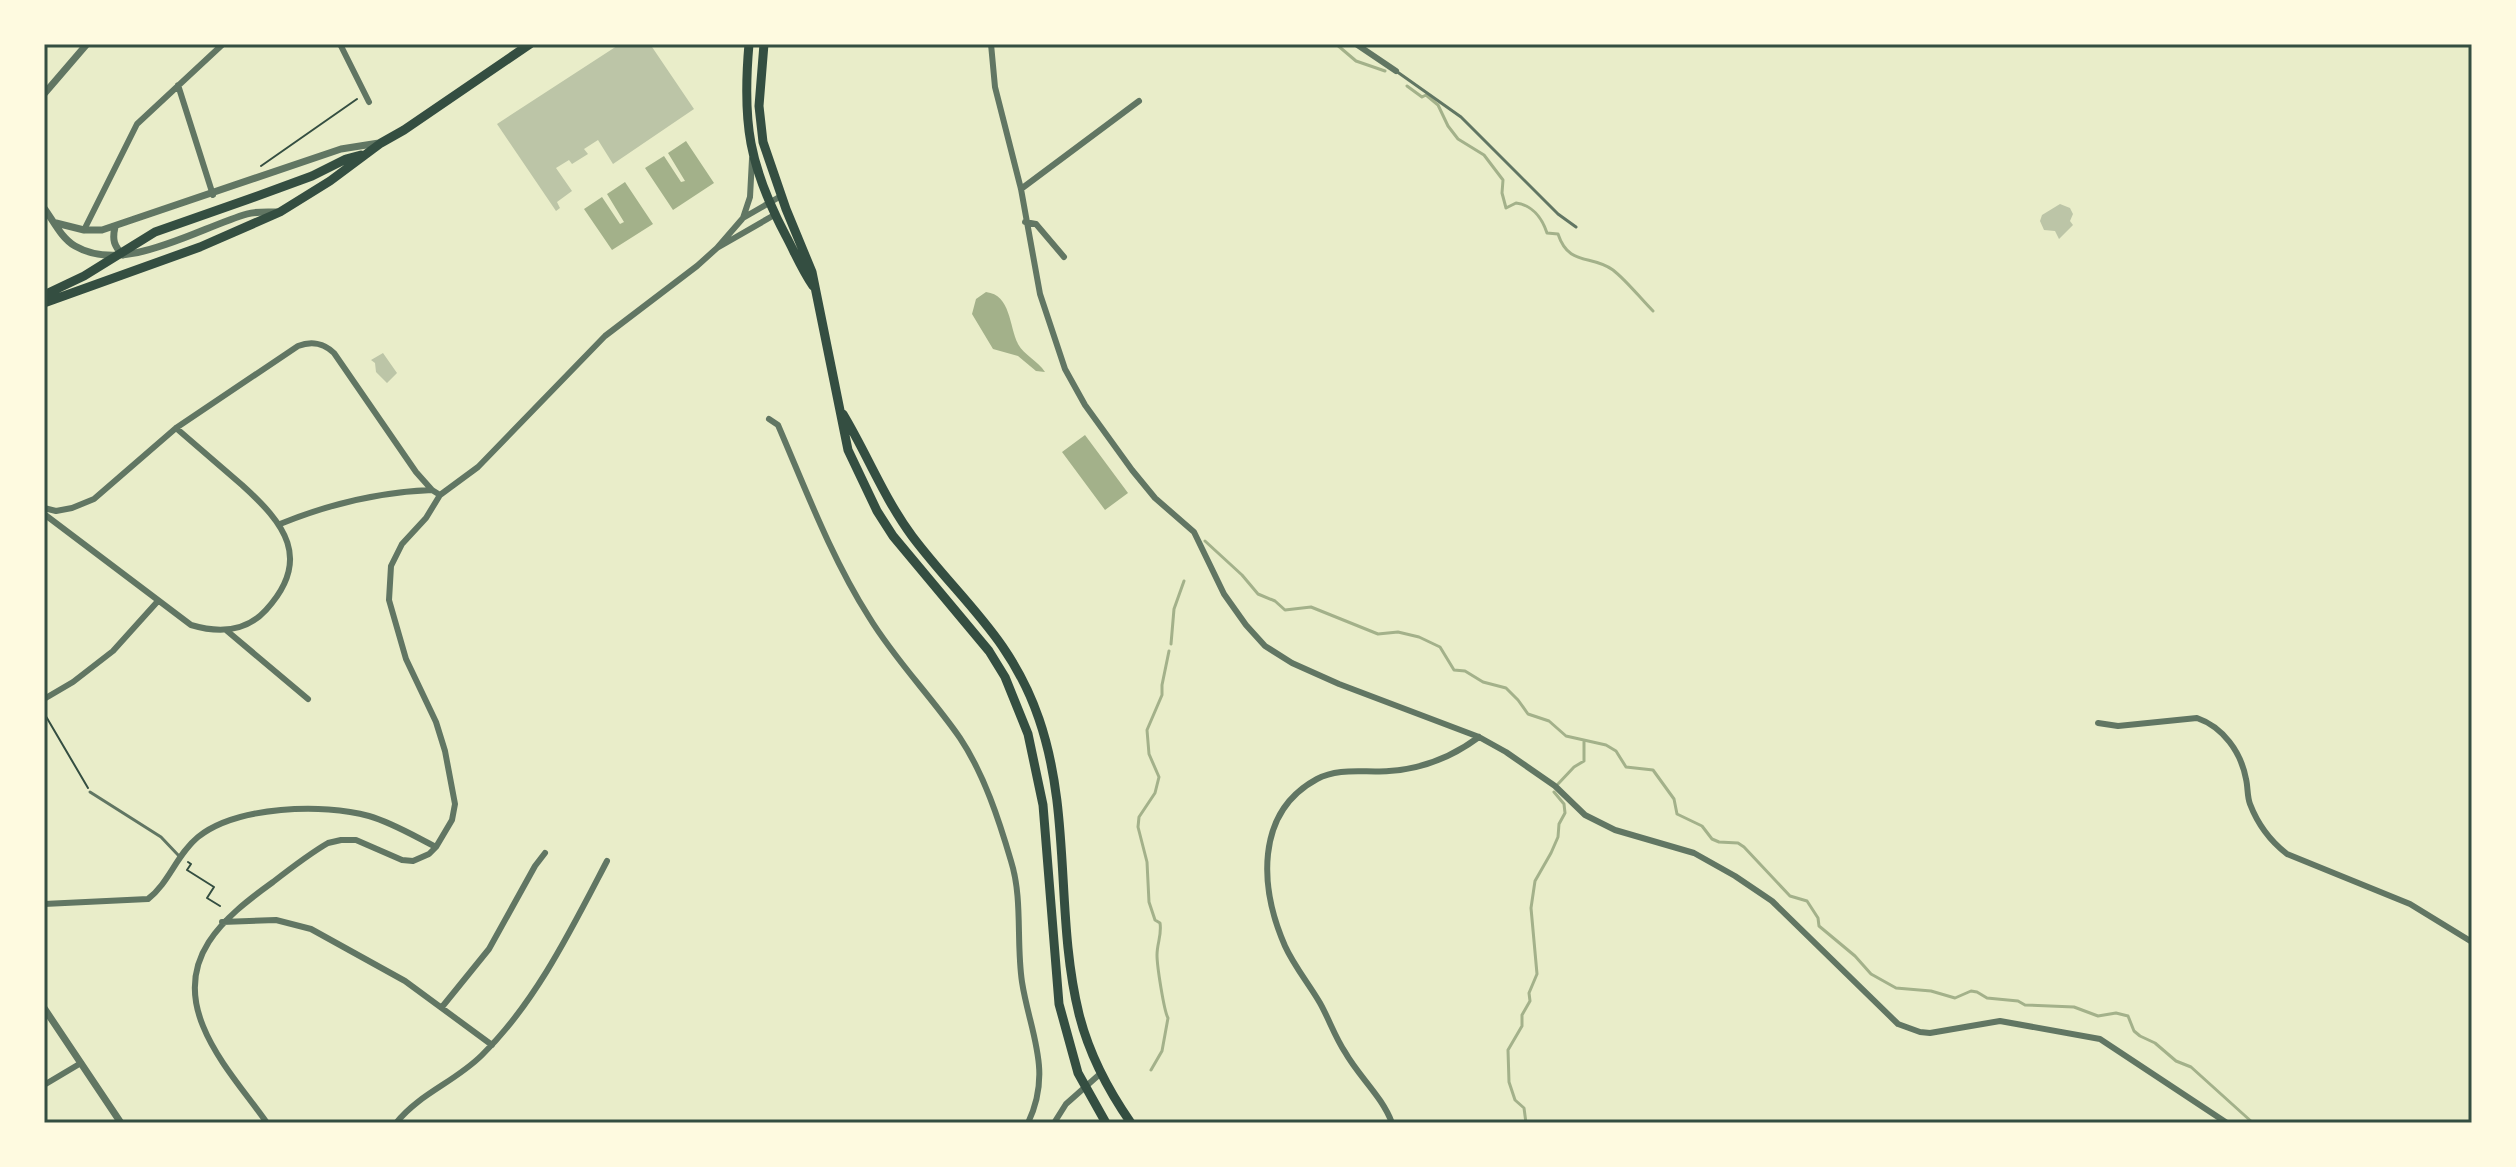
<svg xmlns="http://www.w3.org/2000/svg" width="2516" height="1167" viewBox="0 0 2516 1167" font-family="Rubik,sans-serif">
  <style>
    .water { fill: #a3b18a }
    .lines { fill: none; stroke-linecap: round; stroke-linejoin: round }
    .stream { stroke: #a3b18a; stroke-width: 3 }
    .building { fill: #bcc5a7 }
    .path { stroke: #344e41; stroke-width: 2 }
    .service { stroke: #617663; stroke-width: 3 }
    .minor { stroke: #617663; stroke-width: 6 }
    .tertiary { stroke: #617663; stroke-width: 7 }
    .primary { stroke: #344e41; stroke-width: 9 }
    .neatline { fill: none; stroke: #344e41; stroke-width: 3 }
  </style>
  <rect width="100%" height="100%" fill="#e9edc9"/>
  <path class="water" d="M686,141l28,42 -41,27 -28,-42 19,-12 17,26 4,-1 -17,-28z
    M625,182l28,42 -41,26 -28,-41 18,-12 18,27 4,-2 -17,-28z
    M986,292c25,3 23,34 32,52 6,11 20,17 27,28l-9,-1 -18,-15 -25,-7 -21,-35 4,-15z
    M1085,435l43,58 -23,17 -43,-58z"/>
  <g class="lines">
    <path class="stream" d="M1336,44l20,17 29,10
      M1407,86l15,11 4,-2 12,10 10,21 10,13 26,16 19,25 -1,13 4,15 10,-5c16,2 26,15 31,30l11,1c11,33 33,20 55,36 14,11 27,28 40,41
      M1205,541l37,34 16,19 17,7 10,9 26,-3 67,27 20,-2 21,5 21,10 14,23 11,1 18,11 23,6 12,12 10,14 21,7 17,15 40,9 10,6 10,16 27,3 21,29 3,15 25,12 10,13 7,3 19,1 6,4 46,49 17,5 11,17 1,8 36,30 16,18 25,14 35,3 24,7 16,-7 6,1 10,6 31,3 7,4 49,2 24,9 18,-3 12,3 6,15 6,5 15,7 21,18 15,6 62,56
      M1171,644l3,-35 10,-28
      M1558,784l16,-17 10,-6v-20
      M1151,1070l11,-19 6,-33c-4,-7 -11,-52 -11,-63 0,-12 5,-20 3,-32l-5,-3 -6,-18 -2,-40 -9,-35 1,-10 16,-24 4,-16 -10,-23 -2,-24 15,-35v-10l7,-34
      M1526,1123l-2,-15 -9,-8 -6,-18 -1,-32 14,-24v-11l8,-14 -1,-8 8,-19 -6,-66 4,-27 16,-28 7,-16 1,-13 6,-11 -1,-9 -10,-12"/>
  </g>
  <path class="building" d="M620,44h30l44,65 -81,55 -15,-24 -14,9 4,5 -16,10 -3,-4 -13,8 16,23 -15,11 3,6 -4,3 -59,-87z
    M2060,204l10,4 3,6 -3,7 3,4 -14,14 -4,-8 -11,-1 -4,-9 2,-6z
    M383,353l14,20 -10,10 -11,-11 -1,-9 -4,-3z"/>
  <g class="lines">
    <path class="path" d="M261,166l96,-67
      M44,713l44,75
      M188,862l3,2 -4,6 27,17 -7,11 13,8"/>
    <path class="service" d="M1396,71l65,46 97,97 18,13
      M90,792l71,45 18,19"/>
    <path class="minor" d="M340,44l29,58
      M991,44l4,43 26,102 19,105 25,75 20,36 47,65 23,28 39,34 30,62 22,31 19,21 27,17 47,21 140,53 27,15 49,34 30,29 30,15 79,23 41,23 37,25 126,123 22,8 10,1 70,-12 100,18 127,84
      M1356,44l40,27
      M178,85l35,110
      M1021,189l118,-88
      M743,218l7,-21 2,-38
      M1025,222l11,2 28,33
      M84,230l53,-106 86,-80
      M717,248l59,-34
      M769,419l9,6c28,65 53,132 91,192 26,43 62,79 91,121 24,36 39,82 51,123 12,38 5,81 11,121 8,51 31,89 6,141
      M44,508l12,3 16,-3 22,-9 82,-71 122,-82c13,-5 26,-3 36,7l82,119 16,18 8,5
      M44,514l147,111c27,8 55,7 75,-15 47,-51 18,-87 -24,-125 -22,-19 -44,-38 -66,-57
      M280,524c49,-20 98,-32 152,-34
      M226,630l82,69
      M44,699l29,-17 40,-31 45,-50
      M2098,723l20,3 79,-8c26,9 44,34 49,61 2,8 1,17 4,25 8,21 19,36 37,50l123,50 62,38
      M44,904l104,-5c21,-16 29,-45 50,-62 39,-31 125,-34 171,-21 24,7 45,20 67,31
      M222,922l54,-2 35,9 94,52 87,64
      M442,1007l47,-58 46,-83 10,-13
      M44,1085l37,-22
      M267,1123c-21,-30 -50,-62 -64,-97 -28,-68 20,-108 70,-144 18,-14 36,-28 55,-39l13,-3h15l46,20 11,1 16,-7 7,-7 16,-27 3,-16 -10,-53 -9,-29 -30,-63 -17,-59 2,-34 11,-22 24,-26 14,-23 38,-28 127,-131 92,-70 20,-18 26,-30 38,-22
      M396,1123c24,-30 59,-41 86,-68 54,-53 90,-127 125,-194
      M1054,1123l12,-19 35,-31
      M1392,1123c-10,-27 -33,-46 -47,-71 -10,-15 -16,-33 -25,-49 -11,-19 -26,-37 -35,-57 -25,-57 -31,-133 32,-167 22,-12 48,-6 72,-8 34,-2 63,-14 90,-34"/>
    <path class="tertiary" d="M44,94l43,-50
      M44,208c9,12 17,30 31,38 50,29 123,-18 172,-32 10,-3 21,-2 31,-2
      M56,223l28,7h18l239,-81 38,-6
      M115,227c-3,13 -1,19 8,28
      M44,1008l77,115"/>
    <path class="primary" d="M749,44c-7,79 0,122 37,192 9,17 16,34 27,50
      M764,44l-5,62 4,36 23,67 26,63 36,178 29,61 16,25 96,115 16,26 23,57 15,71 16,199 19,69 28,50
      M44,295l40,-19 71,-44 94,-33 63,-23 34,-17 15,-4
      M44,303l156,-56 80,-35 50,-31 51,-38 23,-13 126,-86
      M843,414c24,40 41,84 69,122 49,65 99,101 127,183 33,96 16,198 40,295 10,40 29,76 52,109"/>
  </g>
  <rect width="2516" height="1167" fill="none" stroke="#fefae0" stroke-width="92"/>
  <rect x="46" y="46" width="2424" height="1075" class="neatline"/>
</svg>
